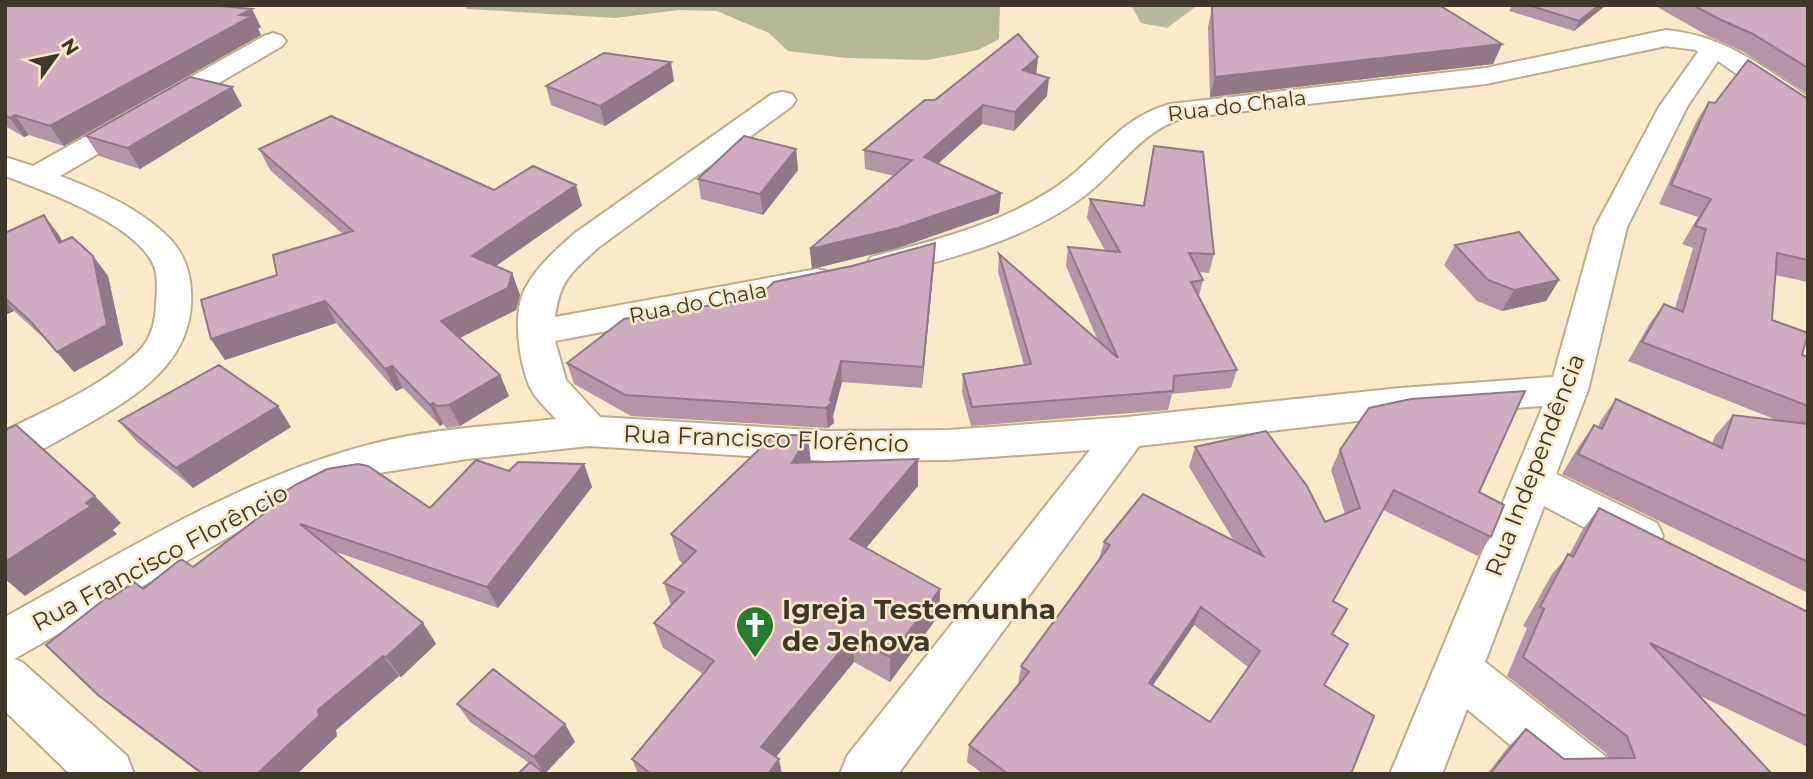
<svg xmlns="http://www.w3.org/2000/svg" width="1813" height="779" viewBox="0 0 1813 779" font-family="Montserrat,sans-serif">
  <style>
    .green { fill: #b8bb9f }
    .forest { fill: #b5b993 }
    .lines { fill: none; stroke-linecap: round; stroke-linejoin: round }
    .street-casing { stroke: #bcad8d; stroke-width: 4 }
    .street { fill: #fff; fill-rule: evenodd }
    .wall { fill: #b494a6; fill-rule: evenodd }
    .shaded-wall { fill: #927887 }
    .building { fill: #d1acc1; stroke: #927887; stroke-width: 2; fill-rule: evenodd }
    .labels { text-anchor: middle; stroke-width: 5; stroke-linejoin: round; paint-order: stroke }
    .far-street-label { font-size: 21px; fill: #3e382b; stroke: #faeac9 }
    .street-label { font-size: 24px; fill: #3e382b; stroke: #faeac9 }
    .near-poi-label { font-size: 28px; font-weight: bold; fill: #3e382b; stroke: #faeac9; text-anchor: start }
  </style>
  <rect width="100%" height="100%" fill="#faeac9"/>
  <path class="green" d="M1131,5h67l-31,23 -26,-5z"/>
  <path class="forest" d="M465,5h535l-1,34 -21,11 -50,10 -82,-2 -58,-7 -19,-18 -52,-22 -38,-1 -64,8 -148,-9z"/>
  <g class="lines">
    <defs>
      <path id="street" d="M1666,30c57,5 96,36 142,67v21l-10,-2 -80,-55 -31,46 -60,120 -39,163 -32,84 101,49 6,13 -6,13 -16,5 -16,-5 -81,-43 -59,156 120,94 7,18h-67l-78,-65 -25,65h-52l153,-368 -143,10 -261,30 -241,328h-58l7,-18 243,-306 -142,10 -120,1 -239,-15 -122,13 -88,14 -61,22 -61,26 -243,138 8,3 105,94 7,18h-64l-65,-63v-94c119,-65 238,-141 371,-174 58,-15 121,-17 180,-24 -9,-10 -22,-21 -27,-34 -10,-25 -17,-71 -4,-96 12,-23 31,-39 50,-56l197,-139 10,-2 10,2 4,6 -4,6 -193,141c-27,25 -39,32 -44,70l262,-48 12,3 5,8 -5,8 -12,3 -262,50 11,39 34,37 228,14 120,-1 179,-13 273,-29 153,-11 42,-150 64,-120 39,-55 -2,-2 -30,-4 -180,38 -303,34c-44,14 -65,53 -100,79 -58,43 -131,61 -200,79l-12,-3 -5,-8 5,-8c65,-17 132,-33 188,-72 43,-30 57,-65 111,-81l316,-36z
        M273,33l9,3 4,5 -4,5 -222,130c39,15 80,32 110,63 14,15 20,32 21,52 4,69 -52,104 -105,134 -26,14 -52,31 -81,40v-34c45,-23 96,-44 133,-79 13,-12 18,-32 18,-49 1,-11 2,-27 -2,-37 -17,-42 -109,-75 -149,-90v-19l28,9 231,-130z"/>
    </defs>
    <use href="#street" class="street-casing"/>
    <use href="#street" class="street"/>
  </g>
  <path class="wall" d="M5,5l256,22 -3,2 3,6 -197,111 -35,-11 -5,2 -19,-11z
    M1512,5h94l-32,26 -65,-20z
    M1654,5h154v89l-66,-43 -34,-15z
    M1212,8l290,36 -9,20 -283,33 -2,-70z
    M1038,57l-2,17 11,22 -33,35 -32,-7 -44,40 63,29 -2,20 -101,35 -86,21 -2,-20 84,-73 -29,-7 -1,-19 71,-50z
    M674,81l-69,45 -54,-21 -5,-19z
    M232,87l10,19 -102,63 -41,-13 -13,-20z
    M1808,99v183l-33,-7 -3,45 30,35 6,2v236l-246,-119 17,-28 15,-21 4,2 3,-7 15,-21 96,45 3,-8 18,-21 46,6 -151,-60 22,-38 14,-19 11,4 18,-60 -11,-4 16,-27 -39,-13 38,-84 12,-18 6,1z
    M1154,146l60,108 -5,19 -10,-1 4,8 -4,16 38,74 -6,18 -59,6 -4,16 -197,16 -9,-34 1,-18 61,-9 -26,-93 1,-18 99,87 -32,-75 2,-19 37,3 -18,-32 3,-19 53,6z
    M259,149l235,41 88,16 -86,60 16,7 8,22 -4,15 -56,28 40,37 9,21 -49,30 -13,2 -4,-4 -3,2 -37,-38 -7,3 -60,-68 -111,37 -14,-21 66,-64 66,-41 -73,-64z
    M796,149l2,21 -35,45 -62,-16 -3,-20z
    M44,215l18,26 31,15 15,20 15,69 -49,27 -26,-30 -34,-31 -9,4v-82z
    M935,243l-1,21 -12,124 -80,-6 -9,34 1,7 -6,5 -197,-12 -57,-32 -7,-21 167,-61 -1,-6 28,-2 91,-28z
    M1455,245l104,35 -13,21 -44,10 -25,-10 -33,-36z
    M119,421l172,6 -98,61 -56,-46z
    M1195,447l130,75 20,-8 -14,-44 9,-20 139,42 12,45 -13,19 -95,-46 -50,91v33l-9,51 27,89h-368l-16,-12 2,-17 49,-61 3,-18 78,-107 5,-17 130,-1 -45,-74zM1194,625l54,42 -38,55 -57,-37z
    M918,459v27l-52,62 74,41 -1,26 -49,67 -36,-20 -78,95 6,17h-144l-6,-15 71,-85 -40,-26 -9,-25 17,-17 -7,-23 19,-19 -4,-4 -8,-26 140,-71z
    M584,464l8,23 -94,121 -162,-56 87,71 13,21 -35,33 -2,-1 -63,54 1,6 -40,38h-96l-79,-59 -24,-20 12,-96 33,-10 50,-22 70,-52 -4,-5 171,-2 79,-37z
    M1599,508l209,104v135l-110,-52 74,79h-285l21,-27 18,-18 38,30h44l-1,-5 -100,-78 20,-48 -4,-2 29,-52 17,-19 14,-26z
    M457,704l108,20 10,18 -30,32 -75,-52z"/>
  <path class="shaded-wall" d="M1599,5h7l-32,26 5,-10z
    M252,9l9,18 -3,2 3,6 -197,111 -14,-20z
    M1502,44l-9,20 -283,33 5,-20z
    M1038,57l-2,18 -13,-5z
    M671,62l3,19 -69,45 -5,-20z
    M1049,78l-2,18 -33,35 1,-19z
    M232,87l10,19 -102,63 -13,-21z
    M983,105l-1,19 -58,52v-19z
    M15,115l14,20 -5,2 -14,-19z
    M796,149l2,21 -35,45 -3,-21z
    M576,185l6,21 -102,71 -8,-21z
    M1001,193l-2,20 -101,35 -86,21 -2,-20z
    M44,215l15,20 15,28 -15,-20z
    M935,243l-1,21 -12,124 1,-21z
    M93,256l15,20 15,69 -49,27 -17,-20z
    M512,273l8,22 -4,15 -65,32 -10,-21z
    M1559,280l-13,21 -44,10 12,-21z
    M5,300l9,11 -9,4z
    M325,301l11,22 -111,37 -14,-21z
    M841,361l1,21 -9,34 1,7 -6,5 -2,-20 4,-8z
    M392,366l11,22 -7,3 -11,-22z
    M500,375l9,21 -49,30 -11,-21z
    M433,403l10,21 -3,2 -10,-21z
    M278,406l13,21 -98,61 -17,-20z
    M808,436l3,27h-19z
    M918,459v27l-66,79 -2,-26z
    M584,464l8,23 -94,121 -11,-21z
    M95,496l26,27 -8,7 4,4 -92,62 -20,-17v-17z
    M940,589l-1,26 -49,67v-25z
    M1201,607l-7,18 -52,76 7,-18z
    M423,623l13,21 -35,33 -15,-20z
    M852,637l2,25 -88,107 -5,-22z
    M383,656l16,20 -63,54 1,6 -40,38h-40l61,-64z
    M565,724l10,18 -31,32 -10,-17z
    M779,759l3,15h-14z"/>
  <path class="building" d="M5,5h205l42,4 -12,6 12,1 -202,110 -35,-11 -5,3 -5,-3z
    M1214,5h225l63,39 -287,33 -3,-69z
    M1528,5h71l-20,16z
    M1693,5h115v63l-55,-34 -34,-15z
    M1018,34l20,23 -15,13 26,8 -34,34 -32,-7 -59,52 77,36 -103,35 -88,21 102,-89 -48,-10 61,-50h10z
    M604,53l67,9 -71,44 -54,-20z
    M1748,60l60,39v161l-31,-7 -5,67 36,13 -6,22 6,2v49l-166,-64 22,-38 19,8 23,-83 -11,-3 16,-27 -40,-14 38,-83 6,1z
    M190,77l42,10 -105,61 -41,-12z
    M331,116l163,74 39,-24 43,19 -104,71 40,17 -4,15 -67,33 59,54 -51,30 -12,1 -4,-3 -3,2 -38,-39 -7,3 -60,-68 -114,38 -10,-39 76,-25 -4,-20 80,-24 -94,-82z
    M744,136l52,13 -36,45 -62,-15z
    M1154,146l49,6 11,102 -25,-1 14,27 -12,2 46,88 -63,6 -1,15 -201,16 -9,-33 68,-10 -32,-110 119,104 -50,-111 52,5 -30,-53 54,7z
    M44,215l15,28 13,-6 21,19 14,69 -50,27 -26,-30 -26,-24v-65z
    M1519,232l40,48 -45,10 -26,-10 -33,-35z
    M935,243l-12,124 -82,-6 -11,39 2,2 -6,6 -201,-13 -58,-32 57,-44 113,-18 -4,-5 28,-2 13,-12 78,-16z
    M219,365l59,41 -102,62 -57,-47z
    M1525,391l-46,101 25,13 -13,32 -97,-47 -61,111 14,8 -15,25 16,10 -24,41 50,31 -23,58h-343l-39,-29 60,-73 -8,-6 89,-121 -6,-3 39,-48 120,62 -68,-109 71,-16 41,55 18,36 35,-14 -20,-58 29,-42 42,-9zM1201,607l59,44 -50,71 -61,-39z
    M1616,399l106,49 11,-33 75,9v138l-230,-108 16,-29 8,4z
    M16,425l79,71 -9,7 5,3 -86,56v-132z
    M775,434l33,2 -16,27 126,-4 -68,80 90,50 -50,68 -38,-20 -91,110 18,12 -11,15h-117l-19,-15 82,-98 -60,-38 30,-31 -20,-9 32,-32 -25,-17z
    M476,460l33,11 9,-9 66,2 -97,123 -187,-63 123,99 -37,34 -3,-1 -65,54 1,6 -62,58h-54l-105,-79 -52,-50 60,-47 4,1 24,-17 9,7 38,-30 12,8 73,-55 -7,-2 36,-25 32,-16 31,-5 10,2 62,42z
    M1599,508l209,104v105l-158,-74 122,131h-282l36,-45 38,30 71,-1 -8,-22 -104,-79 21,-48 -4,-2 28,-53 5,3z
    M493,669l72,55 -31,33 -77,-53z
    M530,762l15,12h-27z"/>
  <defs>
    <symbol id="church-pin" viewBox="-11 -11 22 30"><path d="M0 17L-7.5 6A9.5 9.5 0 1 1 7.5 6Z" fill="#257e2d" stroke="#faeac9"/><path d="M-1.2-6h2.4v3.5h3.3v2.4h-3.3V6h-2.4V-.1h-3.3v-2.4h3.3Z" fill="#fff"/></symbol>
  </defs>
  <g fill-rule="evenodd">
    <use href="#church-pin" x="733" y="603" width="44" height="60"/>
  </g>
  <g class="labels">
    <g class="far-street-label">
      <text transform="translate(1237 106) rotate(-7)" y="7">Rua do Chala</text>
      <text transform="translate(698 303) rotate(-11)" y="7">Rua do Chala</text>
    </g>
    <g class="street-label">
      <text transform="translate(766 439) rotate(2)" y="8">Rua Francisco Florêncio</text>
      <text transform="translate(1535 465) rotate(-69)" y="8">Rua Independência</text>
      <text transform="translate(160 558) rotate(-28)" y="8">Rua Francisco Florêncio</text>
    </g>
    <g class="near-poi-label">
      <text x="782" y="619">Igreja Testemunha<tspan x="782" dy="32">de Jehova</tspan></text>
    </g>
  </g>
  <rect width="1813" height="779" fill="none" stroke="#3e382b" stroke-width="14"/>
  <g transform="translate(56 56) rotate(57)" stroke="#faeac9" stroke-width="5" paint-order="stroke">
  <path d="M0-5L12 26L0 18L-12 26Z" fill="#3e382b"/>
  <text y="-10" font-size="19" font-weight="bold" text-anchor="middle" fill="#3e382b">N</text>
  </g>
</svg>
